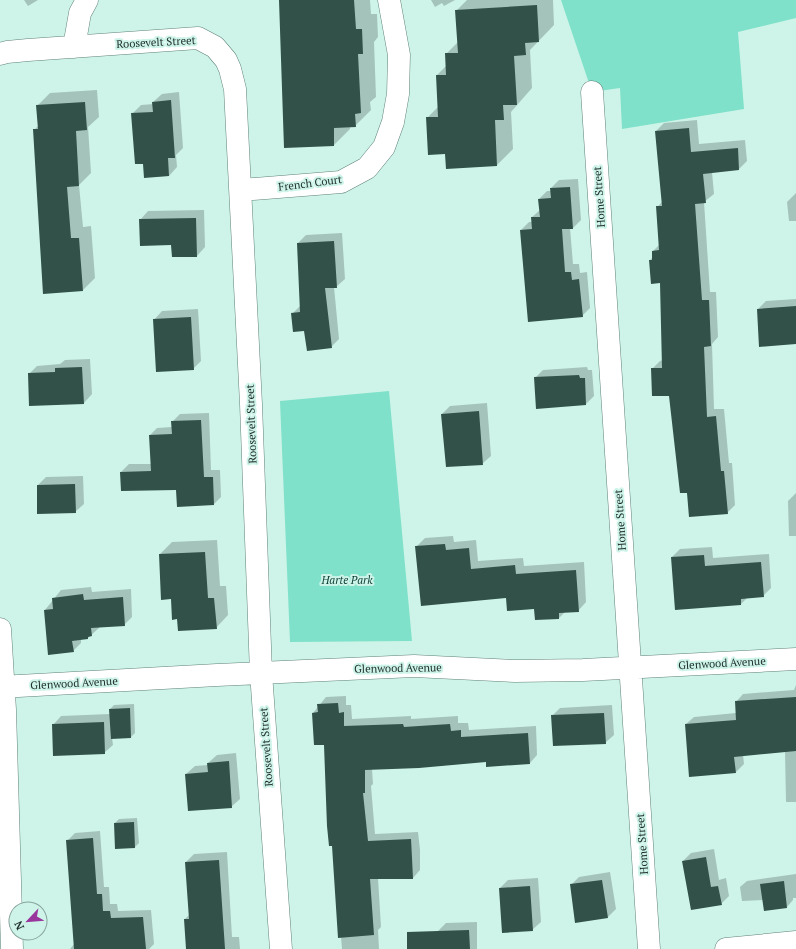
<svg xmlns="http://www.w3.org/2000/svg" width="796" height="949" viewBox="0 0 796 949" font-family="'PT Serif',serif">
  <style>
    .green { fill: #7fe1c9 }
    .shadow { fill: #0003 }
    .building { fill: #315149 }
    .lines { fill: none; stroke-linecap: round; stroke-linejoin: round }
    .street-casing { stroke: #608279; stroke-width: 23 }
    .street { stroke: #fff; stroke-width: 22 }
    .labels { text-anchor: middle; stroke-width: 4; stroke-linejoin: round; paint-order: stroke }
    .street-label { font-size: 11px; fill: #1d2c28; stroke: #cef4e9 }
    .park-label { font-size: 11px; font-style: italic; fill: #0e3f35; stroke: #cef4e9 }
  </style>
  <rect width="100%" height="100%" fill="#cef4e9"/>
  <path class="green" d="M561,0h235v18l-58,14 6,77 -122,20 -2,-41 -28,4z
    M389,391l23,250 -122,1 -10,-241z"/>
  <path class="shadow" d="M24,0h14l-10,6z
    M280,0h90l1,14h6l1,23 -4,5 2,55 -6,5 1,8 -16,16h-5v3l-16,16 -49,2z
    M431,0h24l-11,6 -2,-3 -7,4z
    M467,0h86l1,25 -24,25 2,38 -21,24 2,37 -16,16 -51,-12 -19,-35 12,-12 -2,-31 9,-9v-12l12,-12 -2,-31z
    M97,90l2,27 -11,10 3,46 -12,12 4,42 8,-1 4,52 -12,12 -49,-160 5,-5 -2,-19 13,-13z
    M179,92l4,56 -7,7 1,12 -8,9 -24,1 -1,-14 -12,-49 9,-9 13,-1 -1,-2 9,-8z
    M697,120l2,24 46,-4 2,21 -8,8 -27,3 2,22 -10,8 6,90h6l2,45 -6,7 2,65h10l5,54h3l3,42 -8,8 -39,-21 -18,-97 -18,-26 8,-8 3,-1 -2,-78 -11,-22 3,-3v-6l7,-7 -3,-37 6,-6 -7,-70 8,-8z
    M578,179l3,41 -8,8h-3l3,36h6l1,9 7,-1 3,36 -8,8 -61,-86 8,-8h4l-1,-5 8,-7 -1,-11 8,-8h4v-3l8,-8z
    M796,193v28h-7l-2,-19z
    M204,210l1,37 -8,9h-24l-1,-12 -32,-24 8,-9z
    M342,233l3,46 -9,8h-2l5,52 -8,8 -26,-17 -13,-16 9,-9 -3,-62 8,-8z
    M796,299v44l-38,-34 8,-8z
    M198,309l3,52 -8,8 -39,-49 8,-9z
    M90,359l2,35 -8,9 -54,2 -1,-31 8,-8 23,-2 5,-4z
    M587,367l1,3h4l2,26 -8,8 -49,3 -2,-29 8,-8z
    M487,403l4,53 -9,8 -40,-50 8,-8z
    M209,413l2,57h9l1,27 -7,7 -37,-15 -55,1 -1,-18 8,-8h23l-2,-29 7,-7 15,-1v-5l8,-8z
    M83,476l1,28 -9,8 -37,-27 8,-8z
    M796,493v43h-7l-1,-35z
    M453,536l1,6 22,-2 2,21 45,-3 1,8 60,-4 2,40 -8,9 -13,1 -6,6 -52,-21 -91,-50 9,-9z
    M217,540l3,46h6l2,29 -12,13 -38,-10 -18,-64 12,-12z
    M712,547l1,11 56,-4 2,34 -8,8 -16,2 -6,6 -69,-47 8,-8z
    M91,587l1,5 39,-3 1,28 -8,8 -24,2 -12,11 -7,1v4l-8,8 -28,-41 16,-20z
    M796,685v117h-10l-1,-51 -42,4 1,9 -8,8 -50,-48 8,-7 42,-4v-11l7,-8 51,-4z
    M346,696v9h5l1,14 59,-3v3l47,-3v7h10l1,7 67,-4 1,29 -7,8 -44,-2 -114,8 1,15 -2,2 4,48 43,-2 2,18v20l-7,8h-35l3,49 -3,3 1,19h-37l-17,-205 -12,-31 13,-16z
    M134,704l1,29 -4,4 -19,1 1,7 -9,8 -51,-28 8,-9 49,-2v-5l4,-4z
    M612,705l2,30 -9,8 -53,-27 8,-8z
    M236,753l4,46 -9,8 -45,-33 9,-8 13,-1v-2l9,-8z
    M137,818l2,25 -4,4 -19,1 -1,-25 4,-4z
    M100,831l4,56h5l1,17h7l1,7 33,-1 3,34 -5,5h-79l5,-6 -7,-103 7,-7z
    M714,849l5,31 7,-2 3,18 -8,8 -38,-43 8,-8z
    M227,852l5,85h7l1,12h-53l-2,-30 5,-5 -4,-52 8,-8z
    M610,872l6,37 -8,8 -37,-32 8,-8z
    M796,874v24h-3v2l-6,7 -24,-7 -21,1 -2,-14 7,-6z
    M538,878l3,44 -9,8 -32,-42 8,-8z
    M477,922v27h-39v-18l8,-8z"/>
  <path class="building" d="M279,0h75l2,29h6l1,25h-5l3,59 -6,1 1,13 -22,1v18l-50,2z
    M537,5l2,37 -14,1 1,12 -12,1 3,49h-14l1,15h-9l2,46 -51,3 -1,-15 -17,1 -2,-38h12l-2,-42h10l-1,-22h13l-3,-43z
    M171,100l4,58h-7l1,18 -25,2 -1,-14h-8l-4,-51 22,-1 -1,-10z
    M85,102l2,28 -11,1 3,55 -12,1 4,51h8l4,53 -40,3 -10,-165h5l-2,-24z
    M689,128l2,24 47,-4 1,22 -36,4 3,29 -11,1 7,96h7l2,46 -7,1 3,70 9,-1 5,55h3l4,43 -39,3 -2,-24h-7l-11,-97h-17l-1,-28h11l-2,-85 -9,1 -2,-24h3v-9l7,-1 -3,-44h6l-7,-75z
    M570,187l3,42h-11l3,43h6l1,8 7,-1 4,38 -55,5 -8,-92 12,-1 -1,-12h9l-2,-18 13,-1 -1,-10z
    M196,218l1,39h-25l-1,-12 -31,1 -1,-27z
    M334,241l3,47h-12l7,60 -25,3 -3,-20 -11,1 -2,-19 9,-1 -3,-69z
    M796,306v38l-37,3 -2,-38z
    M191,317l3,53 -38,2 -3,-53z
    M82,367l2,37 -55,2 -1,-33 27,-1v-4z
    M579,375l1,3h5l1,27 -50,4 -2,-32z
    M479,411l4,54 -37,2 -5,-53z
    M201,420l3,57h9l1,28 -37,2 -1,-17 -55,1 -1,-19 31,-1 -2,-36 23,-1 -1,-13z
    M75,484l1,29 -39,1v-29z
    M445,544l1,6 23,-2 2,21 44,-4 1,9 60,-4 3,42 -20,1v6l-24,1 -1,-11 -27,2 -1,-13 -85,8 -6,-60z
    M205,552l3,46h6l3,31 -39,2 -1,-12 -5,1 -1,-21 -10,1 -2,-46z
    M704,555l1,11 56,-4 3,35 -23,2v6l-66,5 -4,-53z
    M83,594l1,6 39,-3 2,29 -34,2 1,8 -4,1v2l-16,2 2,11 -26,3 -4,-45 9,-1 -1,-11z
    M796,697v54l-62,6 2,16 -47,4 -4,-53 51,-4 -1,-19z
    M338,703l1,10 5,-1v14l59,-2 1,3 46,-3 1,7 10,-1v7l67,-4 2,31 -44,3v-5l-67,6 -54,2v23h-2l5,48 43,-2 1,19 1,21h-43l4,56 -36,3 -6,-92h-3l-2,-20 -3,-81h-10l-2,-32 6,-1 -1,-8z
    M130,708l1,30 -20,1 -2,-30z
    M604,713l2,31 -53,2 -2,-31z
    M104,722l1,32 -52,2 -1,-32z
    M229,761l3,47 -44,3 -3,-37 23,-2 -1,-9z
    M134,822l1,26 -20,1 -1,-26z
    M93,838l4,56h5l1,17h7l1,7 32,-1 3,32h-72l-8,-109z
    M706,857l5,30 7,-1 4,19 -31,5 -9,-49z
    M219,860l6,89h-39l-2,-30h5l-4,-57z
    M602,880l6,38 -33,5 -5,-39z
    M784,881l3,27 -23,3 -4,-27z
    M530,886l3,45 -31,2 -3,-45z
    M469,930l1,19h-63v-17z"/>
  <g class="lines">
    <defs>
      <path id="street" d="M74,47l6,-34 7,-13
        M0,54l7,-2 21,-2 170,-12 17,9 11,13 4,9 5,20 16,315 10,269 20,276
        M592,92l57,857
        M241,190l100,-8 26,-14 17,-21 9,-25 5,-28 1,-39 -10,-55
        M0,629l5,81 7,239
        M0,687l217,-12 197,-9 101,5 68,-1 213,-11
        M726,949l70,-7"/>
    </defs>
    <use href="#street" class="street-casing"/>
    <use href="#street" class="street"/>
  </g>
  <g class="labels">
    <g class="street-label">
      <text transform="translate(156 42) rotate(-3)" y="4">Roosevelt Street</text>
      <text transform="translate(310 183) rotate(-7)" y="4">French Court</text>
      <text transform="translate(599 197) rotate(-94)" y="4">Home Street</text>
      <text transform="translate(251 424) rotate(-92)" y="4">Roosevelt Street</text>
      <text transform="translate(620 520) rotate(-94)" y="4">Home Street</text>
      <text transform="translate(722 663) rotate(-3)" y="4">Glenwood Avenue</text>
      <text transform="translate(398 668) rotate(-1)" y="4">Glenwood Avenue</text>
      <text transform="translate(74 683) rotate(-3)" y="4">Glenwood Avenue</text>
      <text transform="translate(266 747) rotate(-94)" y="4">Roosevelt Street</text>
      <text transform="translate(642 844) rotate(-94)" y="4">Home Street</text>
    </g>
    <g class="park-label">
      <text x="347" y="584">Harte Park</text>
    </g>
  </g>
  <g transform="translate(28 921) rotate(244)"><circle r="19" fill="#cef4e9" stroke="#87a49c"/>
  <path d="M0-3L7 15L0 10L-7 15Z" fill="#99369d"/>
  <text y="-6" font-size="11" font-weight="bold" text-anchor="middle" fill="#1d2c28">N</text>
  </g>
</svg>
